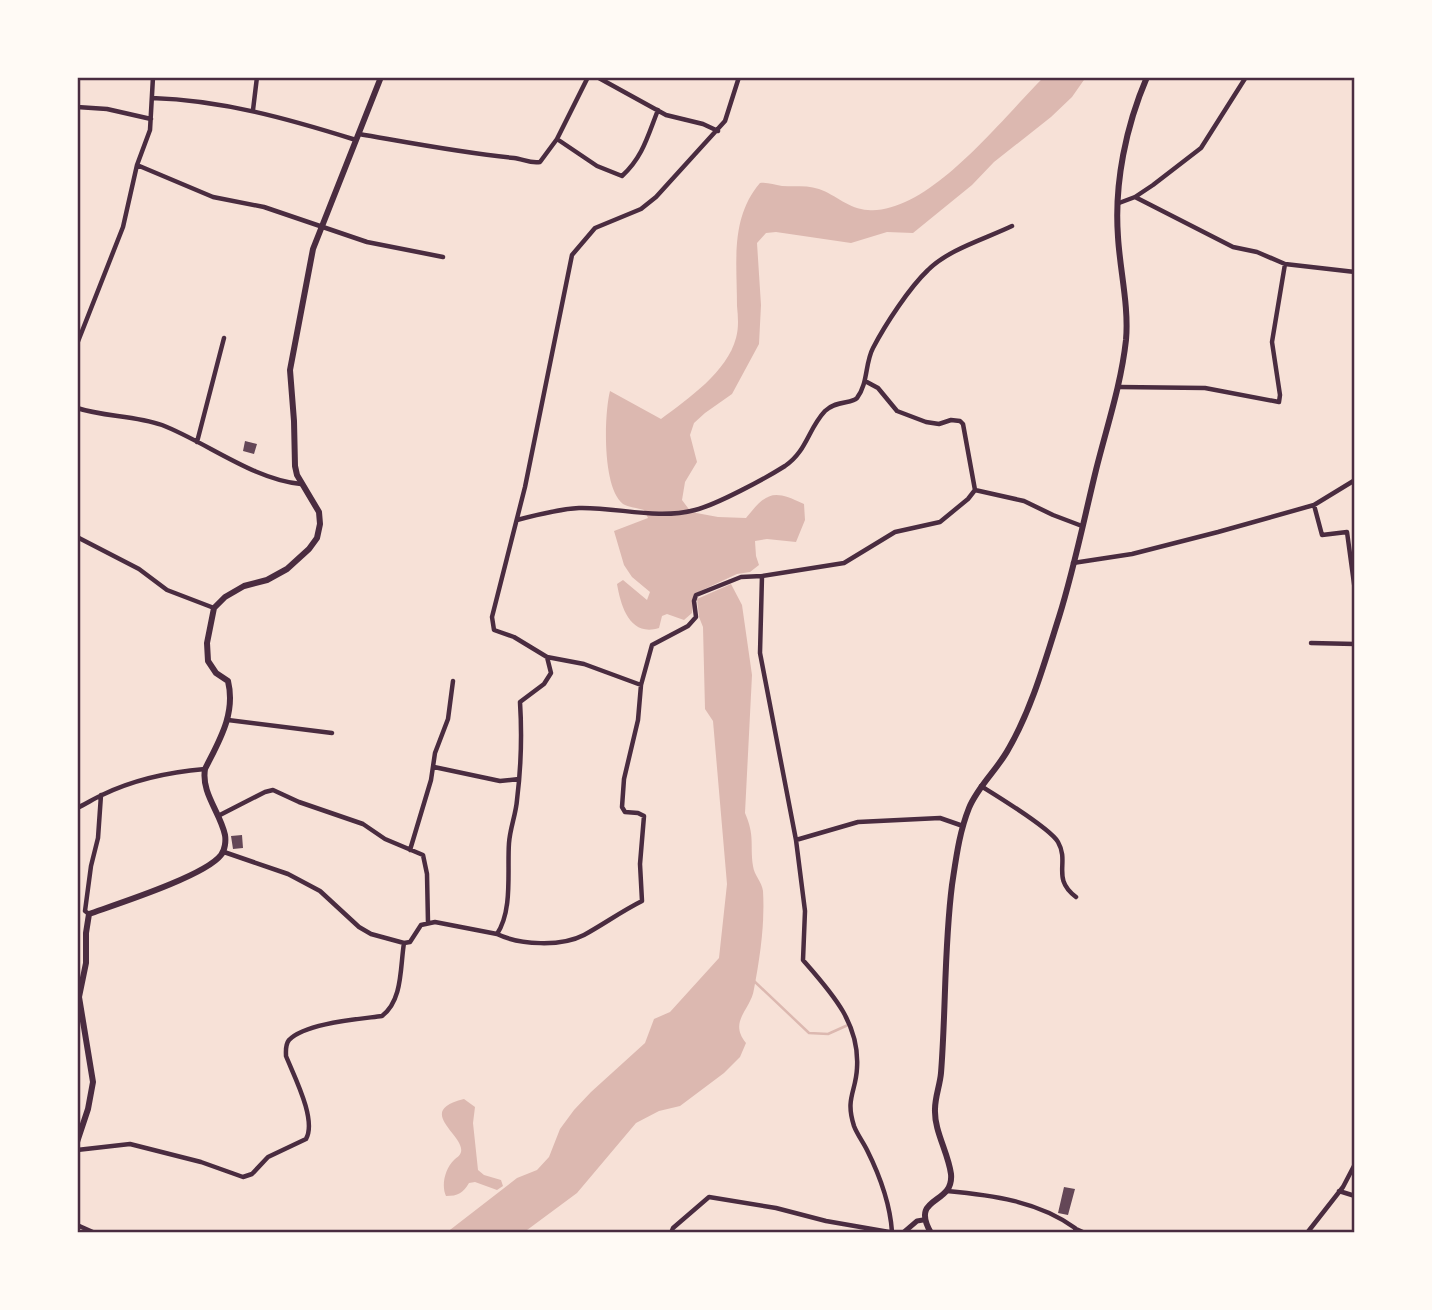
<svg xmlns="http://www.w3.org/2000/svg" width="1432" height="1310" viewBox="0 0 1432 1310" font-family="'Crimson Pro',serif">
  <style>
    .water { fill: #dcb8b0 }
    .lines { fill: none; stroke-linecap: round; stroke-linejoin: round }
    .stream { stroke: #dcb8b0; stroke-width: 2.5 }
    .building { fill: #644757 }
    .minor { stroke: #4a2c40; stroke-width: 4.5 }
    .tertiary { stroke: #4a2c40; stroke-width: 5 }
    .secondary { stroke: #4a2c40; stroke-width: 6 }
    .neatline { fill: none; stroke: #4a2c40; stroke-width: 2.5 }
  </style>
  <rect width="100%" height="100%" fill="#f7e1d7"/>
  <path class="water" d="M1044,77h42l-14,20 -21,20 -57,45 -22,23 -59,48 -26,-1 -36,11 -75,-11 -10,1 -9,10 4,62 -2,39 -27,50 -27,19 -11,10 -4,12 7,27 -12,20 -3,18 9,12 27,5 28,1c21,-26 27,-29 58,-14l1,16 -9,22 -29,-3 -12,2 1,15 3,9 -9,7 -13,2 -43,20 -2,19 -8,7 -17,-6 -5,2 -3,12c-29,9 -38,-21 -42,-44l6,-4 24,20 3,-8 -18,-15 -8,-12 -10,-34 34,-13 -4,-8c-6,-2 -16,-3 -21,-6 -21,-16 -19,-89 -13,-113l51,28c28,-21 66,-47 75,-81 3,-11 2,-21 1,-32 0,-44 -7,-88 23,-123 8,-1 14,2 22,3 12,1 25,-1 37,3 17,6 30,20 49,21 61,5 136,-94 176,-133z
    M731,584l11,21 10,70 -7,138c10,23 5,31 8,53 1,9 9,16 10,25 2,33 -3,66 -9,98 -3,21 -26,32 -8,54l-6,14 -16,16 -44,33 -21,5 -23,12 -59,70 -54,40h-77l71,-55 20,-8 12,-13 11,-28 14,-19 17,-18 54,-49 9,-24 16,-7 49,-54 8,-74 -14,-163 -8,-12 -2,-82 -4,-10 -2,-18z
    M464,1099l11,8 -2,16 5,47 6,5 17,5 2,6 -6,4 -22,-8 -6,1c-6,10 -11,13 -23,13 -5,-11 -1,-27 8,-36 3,-3 6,-4 7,-8 4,-17 -47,-41 3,-53z"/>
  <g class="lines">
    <path class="stream" d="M754,981l55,52 19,1 20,-9"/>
  </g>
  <path class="building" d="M245,441l12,3 -3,10 -11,-3z
    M242,835l1,13 -10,1 -2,-13z
    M1064,1187l11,2 -7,26 -10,-2z"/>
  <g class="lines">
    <path class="minor" d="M597,77l69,38 37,9 15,7
      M152,98c70,2 137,21 204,42
      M77,107l30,2 44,10
      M253,110l4,-33
      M359,134c52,9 103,19 155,24 9,1 17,6 26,4l17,-23 40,27 25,10c21,-19 26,-41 36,-66
      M557,139l31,-62
      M137,165l76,32 51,10 103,35 76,15
      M1135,197l98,50 24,5 28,12 70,8
      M1119,203l16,-6 18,-12 48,-37 45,-71
      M77,344l46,-117 14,-62 13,-35 3,-53
      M1119,387l86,1 74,14 1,-7 -8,-53 13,-78
      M77,408c27,9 57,7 85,17 44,17 92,55 139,59
      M197,442l27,-104
      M975,490l49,11 29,14 29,11
      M1314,505l8,30 25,-3 8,59
      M517,520c19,-5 42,-11 62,-12 39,-1 77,12 116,2 21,-5 71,-32 90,-44 22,-15 23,-37 40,-55 11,-11 27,-7 32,-13 11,-14 8,-35 16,-50 12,-23 36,-60 55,-78 21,-21 57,-31 84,-44
      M77,537l62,32 28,21 47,18
      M1073,563l59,-9 86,-22 96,-27 41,-25
      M762,576l-2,77 36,187 9,71 -2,49c28,32 57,63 54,108 -1,24 -12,30 -3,58 3,8 9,16 13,24 13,26 23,52 25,82
      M1311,643l44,1
      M547,657l37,7 57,21
      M228,720l104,13
      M434,767l66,14 19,-2
      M981,786c16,10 69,42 77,56 12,21 -7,36 18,55
      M77,808c9,-4 16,-9 25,-13 33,-16 67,-23 103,-26
      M218,816l47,-24 8,-2 26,12 64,22 22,15 38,16 4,19 1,49
      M796,840l62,-18 82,-4 23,8
      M410,850l21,-70 4,-27 13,-34 5,-38
      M224,852l64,22 32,17 39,36 12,7 33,9 6,-1 11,-17 14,-3 62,12c16,-24 10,-63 12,-91 1,-15 7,-29 8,-43 4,-32 5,-66 3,-98l24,-18 7,-11 -4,-16 -33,-20 -20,-7 -2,-13 33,-130 47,-232 23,-27 46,-19 15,-12 69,-76 14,-44
      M89,914l-4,-3 6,-45 7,-28 3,-43
      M497,934c23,11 64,13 87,1 20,-11 38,-24 58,-34l-2,-37 4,-48 -6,-3 -13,-1 -3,-5 2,-28 14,-59 3,-35 11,-40 36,-19 8,-9 -2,-16 2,-6 45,-18 21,-1 82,-13 51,-31 45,-10 28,-23 7,-9 -12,-66 -3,-3 -9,-1 -12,4 -13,-2 -29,-11 -19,-23 -13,-7
      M77,1150l53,-6 71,18 42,15 9,-3 16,-17 38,-18c11,-19 -12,-63 -20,-83 0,-5 -1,-11 3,-16 16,-17 71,-21 93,-24 21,-16 18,-49 22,-73
      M947,1191c44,4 91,10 128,37l1,5
      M1339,1191l16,5
      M77,1225l18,8
      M1076,1229l9,4
      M671,1233l2,-5 36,-31 67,11 50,13 69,12
      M1307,1233l36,-46 12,-23"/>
    <path class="tertiary" d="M903,1233l14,-12 6,-1"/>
    <path class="secondary" d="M77,1142l11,-33 5,-27 -14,-85 7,-34v-30l3,-19c28,-10 116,-38 132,-59 4,-5 5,-14 4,-20 -5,-23 -24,-42 -20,-66 14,-28 31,-55 23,-88l-12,-8 -8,-12 -1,-18 7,-35 11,-11 19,-11 23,-6 20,-11 22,-20 8,-11 3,-14 -1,-12 -22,-37 -2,-9 -1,-45 -4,-51 23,-121 68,-172
      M931,1233c-22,-38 23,-27 20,-59 -3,-22 -17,-43 -16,-65 0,-12 5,-24 6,-36 5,-63 3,-125 11,-188 4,-26 7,-52 17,-77 9,-22 29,-39 40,-60 23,-40 36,-87 50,-131 15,-48 25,-98 37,-147 11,-44 25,-85 30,-130 3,-34 -6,-69 -8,-103 -4,-54 8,-111 29,-160"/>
  </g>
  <rect width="1432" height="1310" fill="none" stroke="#fffaf5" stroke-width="158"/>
  <rect x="79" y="79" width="1274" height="1152" class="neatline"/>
</svg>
